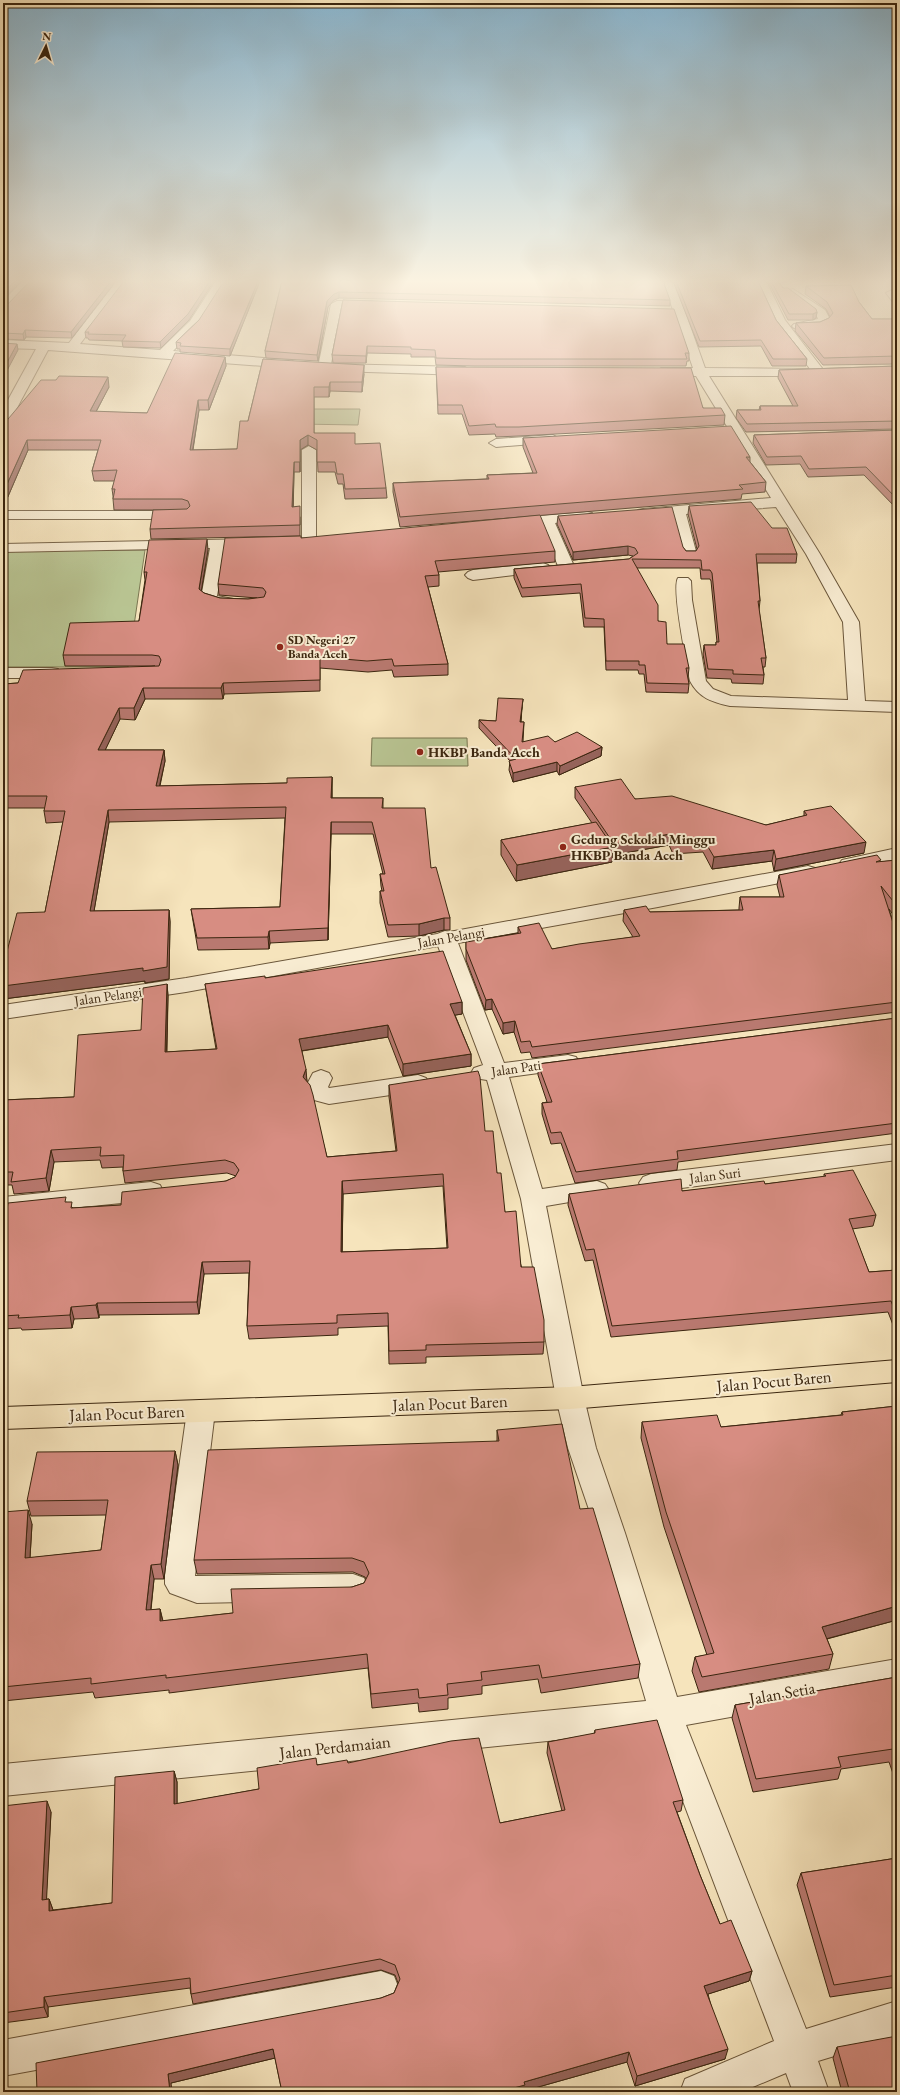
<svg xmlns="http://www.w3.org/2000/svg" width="900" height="2095" viewBox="0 0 900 2095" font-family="'EB Garamond',serif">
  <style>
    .green { fill: #b9c593; stroke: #7a7651 }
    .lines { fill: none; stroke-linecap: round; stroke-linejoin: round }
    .minor-casing { stroke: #6a563a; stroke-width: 2 }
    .major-casing { stroke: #3b260f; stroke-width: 2 }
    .minor { fill: #f9edd3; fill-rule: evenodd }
    .major { fill: #f6e4bc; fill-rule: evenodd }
    .wall { fill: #b97970; stroke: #3b260f; fill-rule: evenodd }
    .shaded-wall { fill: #96635b; stroke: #3b260f }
    .building { fill: #d78d82; stroke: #3b260f; fill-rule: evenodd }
    .poi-dot { fill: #8f2418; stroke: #f9edd3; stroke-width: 1.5 }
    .labels { text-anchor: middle; stroke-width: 4; stroke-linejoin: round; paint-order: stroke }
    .far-poi-label { font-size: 12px; font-weight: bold; fill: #3b260f; stroke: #f9edd3; text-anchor: start }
    .poi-label { font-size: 14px; font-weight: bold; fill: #3b260f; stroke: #f9edd3; text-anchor: start }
    .street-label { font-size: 14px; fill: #3b260f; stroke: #f9edd3 }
    .near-street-label { font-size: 17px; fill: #3b260f; stroke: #f9edd3 }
  </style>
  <rect width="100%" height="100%" fill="#f6e4bc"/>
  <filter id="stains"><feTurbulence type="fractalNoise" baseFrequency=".005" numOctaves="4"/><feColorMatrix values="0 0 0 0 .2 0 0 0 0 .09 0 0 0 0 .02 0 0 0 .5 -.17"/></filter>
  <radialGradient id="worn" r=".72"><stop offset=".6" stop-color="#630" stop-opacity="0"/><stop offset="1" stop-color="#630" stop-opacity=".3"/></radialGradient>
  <path class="green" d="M301,409h59l-2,16 -60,-1z
    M145,550l-17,117h-125v-116z
    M372,738h95l1,28h-97z"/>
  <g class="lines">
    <defs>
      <path id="minor" d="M23,281h12l-28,29 -4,1v-10z
        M117,281h11l-48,63 80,6 30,-29 26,-40h10l-28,44 -25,26 118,9 6,4 -6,4 -243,-18 -38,71 -7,4v-16l33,-60 -33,-1v-8l66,3z
        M663,281h11l31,87 105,1 -36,-48 -19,-40h11l19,39 40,52 -6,4 -5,-2 -5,2h-100l111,178 39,68 6,79 32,1v10l-167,-6c-18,-4 -31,-8 -40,-25 -3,-17 -19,-93 -12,-103h10l3,3 1,19 14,81 7,8 18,7 117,4 -5,-78 -37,-68 -30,-47 -90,7 11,41 -2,3h-10l-2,-3 -11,-40 -34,1 -2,-3 2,-3 5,-1 128,-11 -75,-122h-35l-6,-4 6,-4h32z
        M793,289l32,21 6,11c-7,9 -27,10 -37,7l-2,-2 2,-2 24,-5 -2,-5 -27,-20 -2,-2 2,-2z
        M892,290l5,2v11l-4,-1 -7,-9z
        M337,301h34l6,3 -6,3h-29l-11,57 134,3 6,4 -6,4 -130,-4 -5,-3 -6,3 -4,-1 -2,-3 13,-63z
        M553,435l7,4 -2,3 -62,5 -7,-4 7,-4z
        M309,446l7,4v91l-2,3h-10l-2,-3v-91z
        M3,511h179l5,1 2,3 -2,3 -5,1h-179z
        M587,512l5,1 2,3 -2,3 -37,4 19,43 -3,3h-10l-3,-3 -17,-42 -34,1 -2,-3 2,-3 5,-1z
        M254,539l5,1 2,3 -2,3 -34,2 -8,48 22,4 2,3 -2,3c-11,3 -31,2 -38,-8l9,-50 -207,4v-8z
        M543,563l5,2 3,3 -3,3 -75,9 -5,-2 -3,-3 3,-3 5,-2z
        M3,668h49l6,1 2,4 -2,4 -6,1h-49z
        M897,848v12l-48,10 -7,-2 -3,-4 3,-4z
        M808,866l7,2 3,4 -3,4 -157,31 -200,36 46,120 64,-8 8,2 3,5 -3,5 -8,2 -59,8 33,112 55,-8 8,3 4,6 -4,6 -59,10 38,192 12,50 29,85 52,164 220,-38v28l-211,38 120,304 91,-28v36l-79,24 11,31h-36l-7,-19 -45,19h-61l5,-13 89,-38 -118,-311 -653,66v-32l643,-63 -49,-168 -29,-85 -12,-50 -35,-199 -34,-119 -13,-2 -3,-5 3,-5 9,-3 -45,-119 -252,46 -183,27v-14l183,-27 251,-44 8,-3 4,1z
        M321,1070l8,3 3,5 -4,9 1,1 89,-13 8,3 3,5 -3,5 -8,3 -89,13 -15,-4 -9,-12 8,-15z
        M897,1144v16l-246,32 -8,-3 -4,-6 4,-6 8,-3z
        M151,1182l9,3 3,6 -3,6 -9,3 -148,15v-18z
        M201,1400l10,3 4,8 -20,165 158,-2 11,4 4,9 -4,9 -11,4 -156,3 -27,-10 -5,-9v-16l22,-157 4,-8z
        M381,1971l13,5 5,13 -5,13 -13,5 -378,69v-36z"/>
      <path id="major" d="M897,1360v22l-327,27 -567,20v-22l567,-20z"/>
    </defs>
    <use href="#minor" class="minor-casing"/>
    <use href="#major" class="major-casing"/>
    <use href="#minor" class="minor"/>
    <use href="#major" class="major"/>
  </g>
  <path class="wall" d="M116,281l-44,57 -46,-1 -2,3 -21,-1v-33z
    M260,281l-30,75 -50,-4v-3h-3l-1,-7 23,-22z
    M282,281l388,19v6l-331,-8 -5,2 -6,7 -10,54 -52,-3 -1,-7z
    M673,281h85l18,39 31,39 -1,7h-34l-11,-20 -62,1z
    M768,281h10l5,7 34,24 -1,6 -3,2h-25z
    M806,286l53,16 13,17h25v45l-74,1 -28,-34 1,-8 24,-1 9,-4 1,-1 -4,-8 -21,-15z
    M343,300l346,53v8h-2l-1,5h-212l-38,-1 -1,-8h-24v-3l-44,-1 -1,10h-33l-1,-8z
    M189,320l-28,28 -38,-1 -1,-6 -33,-1 -1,-2h-2l-1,-6z
    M225,357l1,9 -17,44h-10l-6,40 44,-1 11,-28 15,-62 101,15 -2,18 -32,-1 -1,6h-15v36l41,11 31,44 1,10 -42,1 -2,-15h-5l-3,-12h-17l-1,-22 -9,-5 -8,5v22h-6l-1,35 7,10v19l-149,3 -1,-10 24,-19h-60l-1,-11v-3l-1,-7 3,-8h-21l-2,-10 6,-21h-70l-25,58v-83l53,-45 53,7 -13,25 51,1z
    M897,366v63l-151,3 -10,-14 1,-8h22l1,-4h33l-15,-28 1,-8z
    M436,367l267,41 22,7 -1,10 -205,11 -23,1 -1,-3 -26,1 -7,-21h-24z
    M897,430v79l-33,-34 -56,2 -8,-13 -34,1 -13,-22 1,-8z
    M523,438l227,19v5l16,20 -1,10 -23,2 -1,5 -341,28 -7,-35v-9l94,-4v-4l46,-2 -10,-26z
    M689,506l83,22 25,26 -1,9h-39l3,38 -1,9 7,48 -1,9h-2l1,8 -1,9 -31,-1 -1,-4 -24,-1 -4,-24 1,-9h12v-3h1l-6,-61 -1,-2h-9l-1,-11h-63l21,53 9,23 22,24 -1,9 1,7 -1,9 -42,-1 -2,-18h-5l-1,-4h-32l-2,-43h-20l-4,-34 -58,4 -8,-19v-9l115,-10 4,-3 -5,-1 -55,5 -16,-36 1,-8 125,31 3,4h10l1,-2 -9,-35z
    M301,538l254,13v11l-117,10 1,3v11l-11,1 20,77v11l-54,2 -2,-7 -24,2 -48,-4v23l-96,3 -1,5h-78l-10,21 -15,-1 -15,31h59l1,11 -5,25 127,-3 45,-6v21h51v10l48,60 19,50v12h-6l-25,6 -31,1 -8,-34v-12h2l-1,-5 -1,-12h3l-10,-40h-42l-3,106 -58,3 -1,6 -71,1 -5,-29 -2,-12 89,-2 5,-89 -176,4 -15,89 75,-1 1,12 -1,57 -24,4v-2l-142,18v-39l2,-1 40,-47 18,-90 -17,1 -2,-12 1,-3h-42v-124l15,-1 137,-17h-90l-2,-11 76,-34 6,-41 -1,-8 64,-22 -7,41 3,2 16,5 28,1 9,-1 -38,-3 -1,-11z
    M522,707l-1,15h3l-1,20h32l47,5 -1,9 -42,19 -2,-4 -44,11 -4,-12 1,-9 -31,-33v-8l17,1z
    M575,787l191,38 38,-9v-5l60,42 -90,18 -2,-10 -60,8 -9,-17 -30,2 -4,-9 -56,10 -1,-1v8l-96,19 -15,-26v-15l91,-17 -17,-25z
    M897,860v60l-8,-11 8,26v77l-365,46 -2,-6 -9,1 -7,-21 -11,2 -11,-25 -7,1 -19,-50v-18l52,-9v-6l34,22 81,-12 -10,-16 1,-11 26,2 89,-2v-2l1,-11h40l-3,-12 2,-10 101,-13z
    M265,978l197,24v12l-7,1 16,39v12l-68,10 -15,-39 -86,14 5,30 20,76 69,-6 -7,-54v-12l96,46 12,42 8,39 39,130 -1,12 -117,3v6l-37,1 -1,-38 -50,2v7l-89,4 -2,-13 2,-53 -45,1 -5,40 -100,1v3l-25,1 -2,9 -50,2 -1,-2 -18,1v-93l64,-34 6,6 48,-3 105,-24 9,-4 1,-1 -9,-3 -102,10 -2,-12v-4l-21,1 -2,-8 -46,2 -5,29 -35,3 -2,-9h-9v-85l71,-3 67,-67 26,-46 1,12 -1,56 49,-3 -9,-53 -2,-12zM443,1186l4,62 -105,4 1,-58z
    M897,1018v115l-219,29 -1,8 -102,13 -14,-40 -10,1 -9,-30v-11l5,-1 -9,-27v-11z
    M824,1174l52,41 -3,11 -21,3 17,43 28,-2v54l-4,1 -5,-13 -277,25 -18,-77 -8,1 -17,-56 1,-11 113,-3 83,-7 59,-7z
    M897,1406v214l-70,19 6,15 -4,15 -130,23 -7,-21 3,-14 12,-2 -43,-128 -23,-89 1,-16 79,5 120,-12 1,-3z
    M497,1430l83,79 60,155 -2,14 -97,15 -3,-14 -56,7v8l-34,4v11l-29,3 -1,-9 -46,5 -4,-40 -199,25v-3l-74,8 -2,-6 -90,9v3v-192l29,12 -2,34 71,-8 5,-35 -75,1 -4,-15 148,-50 3,14 -14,114h-10l-3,31 9,-1 3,12 70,-8 119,-26 12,-4 2,-4 -1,-2 -12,-5 -156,2 -3,-14 303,-119z
    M897,1677v108l-8,-23 -48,7 -3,10 -85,13 -21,-74 3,-13z
    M595,1730l88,70 -2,11 -4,1 23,63 20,49 32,47 -3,10 -41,13 17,65 -90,27 -8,-24 -103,29v1h-242l-7,-34 -104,25 -134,9 344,-94 13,-5 4,-10 -3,-8 -14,-5 -188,34 -2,-10 -1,-6 -142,19v10l-45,6v-217l48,6 -5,87h3l4,11 59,-7 62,-132 3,11v22l82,-15 58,-24 31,-2 152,60 62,-12 -15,-58 1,-11 46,-8z
    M897,1858v129l-67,10 -33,-112 4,-12z
    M837,2047l60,45h-55l-9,-34z"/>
  <path class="shaded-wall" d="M15,281h7l-19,18v-7z
    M111,281h5l-44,57 -1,-6z
    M210,281h4l-25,39 -28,28 -1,-6z
    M258,281h2l-30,75v-7z
    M339,292v6l-5,2 -6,7 -10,54 -1,-6 10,-54 7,-7z
    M817,312l-1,6 -3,2v-6z
    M25,330l1,7 -2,3 -1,-6z
    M17,344l1,6 -15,28v-8z
    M367,346v7l-1,10v-7z
    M225,357l1,9 -17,44 -1,-10z
    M364,365v9l-2,18v-10z
    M108,377l1,10 -18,34 -1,-10z
    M330,382v9l-1,6v-10z
    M198,400l1,10 -8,50 -1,-10z
    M308,435v10l-8,5v22v-32z
    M27,440l1,10 -25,58v-15z
    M294,462v10l-1,45 -1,-10z
    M207,539l1,11 -8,49 -1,-10z
    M628,546v9l-55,5v-8z
    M223,683l1,11 -1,5 -2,-11z
    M143,688l2,11 -10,21 -1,-12z
    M523,699l-1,8 -2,23v-8z
    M119,708l1,11 -20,42 -2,-11z
    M602,747l-1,9 -42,19 1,-9z
    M164,750l1,11 -8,36 -1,-11z
    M557,762v9l-44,11v-9z
    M332,777v33l-1,-12z
    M108,810l1,12 -17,101 -2,-12z
    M331,822v12l-3,106v-12z
    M670,834l-1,11 -56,10 1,-11z
    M866,842l-2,11 -90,18 2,-12z
    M613,847l-1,15 -96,19 1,-16z
    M774,850l-2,11 -60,8 2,-12z
    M169,910l1,12 -1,57 -24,4v-2l-142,18v-13z
    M444,918v12l-25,6v-12z
    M269,931l1,12 -1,6 -1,-12z
    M167,984l1,12 -2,68 -1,-12z
    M492,999v10l-7,1 1,-10z
    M462,1002v12l-12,2v-12z
    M515,1021l-1,11 -11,2v-11z
    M388,1025v12l-88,14 -1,-12z
    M471,1054v12l-68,10v-12z
    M306,1069l1,13 -4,-5z
    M51,1150l3,12 -5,29 -3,-13z
    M342,1181l1,13 -1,70 -1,-12z
    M202,1262l2,12 -5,40 -2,-12z
    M97,1303l2,12v3l-3,-13z
    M71,1307l3,12 -2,9 -2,-13z
    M175,1451l3,14 -14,114 -3,-15z
    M28,1510l4,14 -3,49 -4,-15z
    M151,1565l3,14 -5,46 -3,-15z
    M897,1606v14l-79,21 4,-14z
    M160,1609l3,14 -3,-2z
    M174,1771l3,11v33l-3,-11z
    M47,1801l4,11 -5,98 -4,-10z
    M49,1899l4,11 -1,11 -3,-10z
    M752,1971l-3,10 -47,15 2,-10z
    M44,1997l4,10v10l-4,-10z
    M273,2049l2,9 -104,25 1,9h-2l-2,-18z
    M728,2049l-3,10 -90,27 2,-10z
    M629,2052l-2,10 -103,29v1h-25l25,-10z"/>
  <path class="building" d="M3,281h12l-12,11z
    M30,281h81l-40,51 -46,-2 -2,4 -20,-1v-27l4,-1z
    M124,281h86l-22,33 -28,28 -38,-1 4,-6 -38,-1 1,-2h-4z
    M224,281h34l-28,68 -50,-3 1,-3 -5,-1 23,-22z
    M282,281h381l7,19 -331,-8 -5,2 -7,7 -10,54 -52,-4z
    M676,281h82l18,39 31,39h-34l-12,-19 -61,1z
    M771,281h7l5,7h5l28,21 1,3 -4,2h-24z
    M851,285l8,17 13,17h25v37l-73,2 -28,-35 24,-1 9,-4 4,-5 -6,-11 -21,-16z
    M343,300l331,9 15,44h-4l2,6h-213l-38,-1 -1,-8 -24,-1v-2l-44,-1 -1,10 -34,-1z
    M3,343l14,1 -14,26z
    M175,353l50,4 -17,43h-10l-8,50 47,-1 3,-28h8l15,-62 101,6 -2,17h-32l-1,5h-15v46h41v11l25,-1 6,45 -41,1 -2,-15h-6l-2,-12h-18v-22l-9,-5 -8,5v22h-6l-2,45 8,-1v19l-150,4 3,-19 34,-1 3,-3 -2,-5 -6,-2h-69l2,-10h-3l5,-19 -25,1 9,-31h-74l-24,53v-68l38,-45h15l3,-4 49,1 -18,34 57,2z
    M897,366v55l-150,3 -10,-14h24l-1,-4h38l-19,-36z
    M436,367l255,1 12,40h18l4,7 -206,12h-23l-1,-3 -26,2 -7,-21h-24z
    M731,426l19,31h-4l20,25 -27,3 4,4 -343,28 -7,-34 96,-4 -2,-4 50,-2 -14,-35z
    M897,430v69l-31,-32 -57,2 -8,-13 -34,1 -13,-22z
    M751,502l21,26h15l10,26h-41l4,47h-2l8,57h-5l3,17 -31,-1v-4l-25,-1 -4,-24h12v-3h3l-7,-69 -2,-3h-8l-1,-10 -69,-1 26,46v16l8,1 1,22h17l5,24h-3l3,16 -42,-1 -2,-18h-6v-4h-33l-2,-42 -19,-1 -4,-34 -59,4 -8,-19 115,-10 9,-6 -3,-5 -7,-2 -55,6 -15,-36 114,-9 11,40 3,4h10l3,-5 -10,-40z
    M540,515l15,36 -120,10 4,14 -14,1 23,88 -54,2 -2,-7 -25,2 -47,-4v23l-97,3 -2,5h-78l-9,20h-15l-21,42h66l-8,36 131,-3v-5l45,-1 -1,21h52l-1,10h43l6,60 5,-1 14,51h-6l-25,6 -31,1 -8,-34h4l-4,-17h5l-13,-52h-41l-3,106 -59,3 -1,6 -71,1 -6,-29 89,-2 6,-100 -178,3 -18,101 79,-1 -2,57 -24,4v-3l-140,18v-26l2,-1 12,-46 28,-1 20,-101h-21l3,-15h-44v-112l15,-1 5,-13 136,-4 2,-6 -2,-4 -7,-1h-89l7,-32 69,-2 8,-49h-3l5,-32 58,-1 -8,50 5,4 16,5 28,1 16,-2 2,-5 -3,-4 -45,-4 7,-46 76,-2v2z
    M498,698l25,1 -3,23h4l-2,20 26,-6 7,6 22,-10 25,15 -42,19 -3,-4 -44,11 -4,-12 7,-2 -37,-39 17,1z
    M621,779l14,20 37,-3 94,29 41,-10 -3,-4 27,-5 35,36 -90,17 -2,-9 -60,7 -10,-17 -30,3 -4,-9 -56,10 -39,-57z
    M596,822l17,25 -96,18 -16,-25z
    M877,855l4,5 -5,2 21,-2v46l-16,-20 16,49v67l-365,45 -2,-6 -9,1 -6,-21 -12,2 -11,-24 -6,1 -20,-51v-7l55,-9 -3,-6 21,-4 13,26 27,-5 61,-8 -16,-26 22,-4 4,6 93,-2 -3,-13h44l-5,-22z
    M443,951l19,51 -12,2 21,50 -68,10 -15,-39 -89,14 7,30 -3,8 7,8 3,10 14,62 70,-6 -8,-66 89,-14 2,6 5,54h8l4,42h4l4,39 11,-1 5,56h13l10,53v22l-118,3v5l-37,1 -1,-38 -51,2v8l-90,3 3,-65 -48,1 -5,40 -100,1 -1,2 -25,2 -1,8 -52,3 1,-3 -16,1v-80l5,-33 58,-6 -1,5h7l-1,6 50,-3 1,-13 104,-11 9,-4 4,-7 -5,-7 -9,-3 -102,11 1,-16 -24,1 1,-9 -50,3 -5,28 -35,4 2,-10h-10v-72l71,-3 4,-62 63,-5 2,-42 24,-4 -2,68 52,-3 -12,-65 60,-8v2zM443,1174l5,74 -107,4 1,-71z
    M897,1018v105l-220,28 1,8 -102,13 -15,-40 -10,1 -9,-30 10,-1 -14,-38z
    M853,1170l23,45 -27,4 20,53 28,-2v43l-1,1 -5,-13 -279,25 -18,-77 -8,1 -17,-56 112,-15 1,12 82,-10 1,3 61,-8 -2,-2z
    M897,1406v200l-75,21 11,27 -131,23 -7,-20 19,-4 -48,-141 -24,-90 75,-7 4,12 122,-12 -1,-3z
    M562,1424l18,85 13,-1 47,156 -98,14 -3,-13 -58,7 1,8 -35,4 1,11 -29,3 -1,-9 -47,5 -4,-40 -201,24v-3l-75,9v-6l-88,9v-175l25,-2 -3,48 76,-8 7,-50 -81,1 10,-49 138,-1 -14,113 -10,1 -5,45 14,-1v12l73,-8 -2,-24 121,-2 12,-4 5,-10 -5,-11 -12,-4 -158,2 14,-110 291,-9 -2,-11z
    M897,1677v82l-4,-10 -55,8 3,10 -85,12 -21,-74z
    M657,1720l26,80 -10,2 27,73 20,49 11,-4 21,51 -48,15 24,63 -91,27 -8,-24 -105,30 1,3 -26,7h-217l-9,-43 -105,25 2,18h-133l-1,-29 345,-65 13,-5 6,-14 -5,-14 -15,-6 -189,35 -1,-16 -146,19v10l-41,6v-207l44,-5 -5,99 7,-1v12l63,-8 3,-126 59,-6v33l85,-15 -2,-21 59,-10 1,7 30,-5 1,3 103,-22 28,-3 21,85 65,-13 -17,-68 47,-9v-3z
    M897,1858v117l-63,10 -33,-112z
    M897,2036v56h-47l-13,-45z"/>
  <linearGradient id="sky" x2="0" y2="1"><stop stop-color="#8ab8d3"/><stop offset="0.49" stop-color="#fbf3e1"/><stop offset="1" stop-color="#fbf3e1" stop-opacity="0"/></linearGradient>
  <rect width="900" height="574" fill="url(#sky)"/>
  <g class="poi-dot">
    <circle cx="280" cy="647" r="4"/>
    <circle cx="420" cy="752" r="4"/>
    <circle cx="563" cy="847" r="4"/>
  </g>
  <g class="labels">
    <g class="far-poi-label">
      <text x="288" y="644">SD Negeri 27<tspan x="288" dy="14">Banda Aceh</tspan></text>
    </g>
    <g class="poi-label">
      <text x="428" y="757">HKBP Banda Aceh</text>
      <text x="571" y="844">Gedung Sekolah Minggu<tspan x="571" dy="16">HKBP Banda Aceh</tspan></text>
    </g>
    <g class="street-label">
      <text transform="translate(451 937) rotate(-10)" y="5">Jalan Pelangi</text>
      <text transform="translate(108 996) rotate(-8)" y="5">Jalan Pelangi</text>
      <text transform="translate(516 1068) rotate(-8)" y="5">Jalan Pati</text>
      <text transform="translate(715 1175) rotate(-7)" y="5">Jalan Suri</text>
    </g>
    <g class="near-street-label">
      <text transform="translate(774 1381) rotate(-5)" y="6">Jalan Pocut Baren</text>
      <text transform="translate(450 1403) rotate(-2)" y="6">Jalan Pocut Baren</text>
      <text transform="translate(127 1413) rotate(-2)" y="6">Jalan Pocut Baren</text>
      <text transform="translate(782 1693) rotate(-10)" y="6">Jalan Setia</text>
      <text transform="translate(335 1747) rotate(-6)" y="6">Jalan Perdamaian</text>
    </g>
  </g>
  <rect width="900" height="2095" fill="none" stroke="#f6e4bc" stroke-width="16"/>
  <rect x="4" y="4" width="892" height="2087" fill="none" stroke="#3b260f" stroke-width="2"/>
  <rect x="8" y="8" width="884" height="2079" fill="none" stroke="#3b260f"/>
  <g transform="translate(46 46) rotate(5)" stroke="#f9edd3" stroke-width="3" paint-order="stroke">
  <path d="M0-3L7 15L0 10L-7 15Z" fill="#3b260f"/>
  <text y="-6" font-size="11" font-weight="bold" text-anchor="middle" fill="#3b260f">N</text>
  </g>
  <rect width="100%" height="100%" filter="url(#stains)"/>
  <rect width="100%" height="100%" fill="url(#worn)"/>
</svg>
